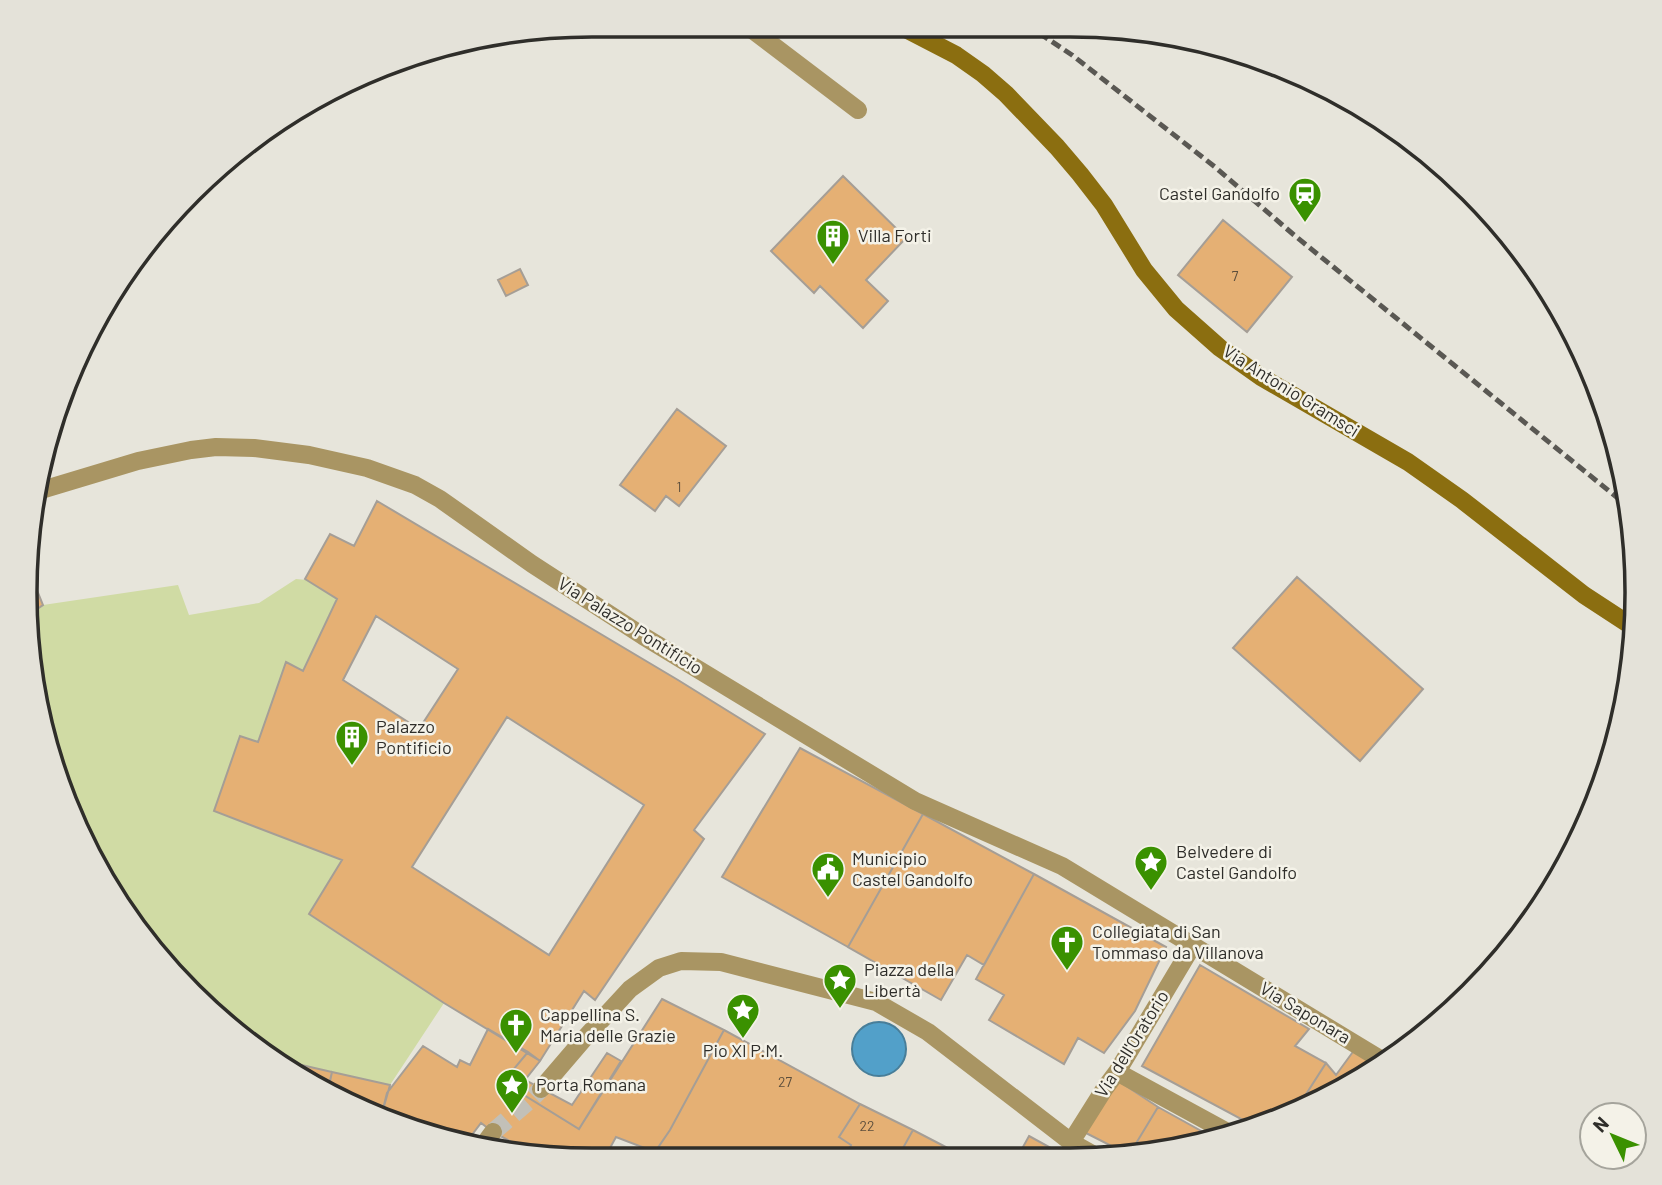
<svg xmlns="http://www.w3.org/2000/svg" width="1662" height="1185" viewBox="0 0 1662 1185" font-family="Barlow,sans-serif">
  <style>
    .green { fill: #d0dba4 }
    .water { fill: #52a0c9; stroke: #487e99; stroke-width: 2 }
    .building { fill: #e5b074; stroke: #a59e96; stroke-width: 2; fill-rule: evenodd }
    .lines { fill: none; stroke-linecap: round; stroke-linejoin: round }
    .street-tunnel { stroke: #c2c0b8; stroke-width: 18; stroke-dasharray: 18 9; stroke-linecap: butt }
    .street { stroke: #a99563; stroke-width: 18 }
    .secondary { stroke: #8b6e10; stroke-width: 18 }
    .rail { stroke: #5a5853; stroke-width: 5; stroke-dasharray: 10 5; stroke-linecap: butt }
    .labels { text-anchor: middle; stroke-width: 5; stroke-linejoin: round; paint-order: stroke }
    .number-label { font-size: 14px; fill: #5c4e3c }
    .poi-label { font-size: 18px; fill: #2f2e2a; stroke: #f4f2e8; text-anchor: start }
    .street-label { font-size: 18px; fill: #2f2e2a; stroke: #f4f2e8 }
    .rim { fill: none; stroke: #2f2e2a; stroke-width: 3.5 }
  </style>
  <rect width="100%" height="100%" fill="#e7e5db"/>
  <path class="green" d="M296,579l11,1 30,19 -34,72 -17,-8 -28,79 -18,-6 -26,74 128,50 -32,54 134,89 -54,82 -119,-27 -24,-15 -82,-76 -97,-157 -39,-144 2,-54 12,-7 135,-20 11,30 70,-12z"/>
  <path class="water" d="M852 1049a27 27 0 1 1 54 0a27 27 0 1 1-54 0Z"/>
  <path class="building" d="M843,176l63,62 -40,42 22,21 -25,27 -43,-42 -6,7 -43,-42z
    M1223,220l69,57 -45,55 -69,-57z
    M520,269l8,16 -22,11 -8,-16z
    M677,409l49,37 -47,60 -13,-10 -11,15 -35,-26z
    M377,501l301,179 87,54 -71,96 10,9 -109,161 -11,-9 -44,70 -96,-58 -135,-89 33,-54 -128,-49 26,-75 18,6 28,-80 17,9 34,-72 -32,-20 25,-45 24,12zM376,616l82,53 -39,60 -76,-49zM507,717l137,88 -95,150 -137,-88z
    M1297,577l126,112 -63,72 -127,-113z
    M32,578l11,27 -9,6 -3,-7z
    M800,748l123,66 -75,133 -126,-70z
    M923,814l111,60 -50,91 -17,-10 -26,45 -93,-53z
    M1034,874l132,73 -31,64 -31,42 -26,-15 -14,26 -75,-44 15,-25 -28,-16z
    M1200,965l109,64 -14,17 31,17 -32,50 -7,4 -33,9 -112,-60z
    M662,999l62,31 -54,100 -15,22 -39,-15 -12,22h-48l-17,-2 -46,-25 -12,-9 -16,21 -19,-3 -65,-24 6,-24 36,-47 34,21 3,-7 10,5 18,-36 40,23 -25,30 76,47z
    M724,1030l136,74 -21,33 12,8 -6,12 -178,2 -12,-7 15,-22z
    M1355,1049l21,13 -82,51 32,-50 10,12z
    M528,1052l12,9 -15,19 47,25 35,-52 14,8 -42,68 -76,-47z
    M271,1058l61,14 -3,14 -21,-5z
    M332,1072l58,13 -9,32 -39,-15 -15,-9z
    M1117,1080l41,27 -29,48 -45,-23z
    M860,1104l53,26 -15,27h-53l6,-12 -12,-8z
    M1158,1107l54,30 -68,19 -15,-1z
    M913,1130l52,27h-67z
    M1029,1136l33,18 2,2h-46z"/>
  <g class="lines">
    <path class="street-tunnel" d="M493,1132l38,-33 10,-10"/>
    <path class="street" d="M746,25l112,85
      M35,492l103,-31 53,-11 25,-3 38,1 55,7 58,13 48,17 25,14 92,65 111,72 272,165 147,65 318,193
      M1117,1072l112,61
      M541,1089l42,-49 47,-51 29,-21 22,-7 40,1 155,40 52,30 143,110 25,14
      M1071,1142l34,-54 12,-16 76,-127
      M482,1147l11,-15"/>
    <path class="secondary" d="M898,25l58,30 27,19 23,20 51,53 23,27 24,31 40,65 32,39 44,39 41,29 147,85 54,38 122,95 52,34"/>
    <path class="rail" d="M1027,25l45,30 143,112 79,68 336,273"/>
  </g>
  <defs>
    <symbol id="station-pin" viewBox="-11 -11 22 30"><path d="M0 17L-7.5 6A9.5 9.5 0 1 1 7.5 6Z" fill="#3a9100" stroke="#f4f2e8"/><path d="M-3-6H3Q5-6 5-4V2Q5 4 3 4L4.5 6H3L1.5 4h-3L-3 6H-4.5L-3 4Q-5 4-5 2V-4Q-5-6-3-6ZM-3.5-4v3h7v-3ZM-3.5 1v1.5H-2V1ZM2 1v1.5H3.5V1Z" fill="#fff"/></symbol>
    <symbol id="building-pin" viewBox="-11 -11 22 30"><path d="M0 17L-7.5 6A9.5 9.5 0 1 1 7.5 6Z" fill="#3a9100" stroke="#f4f2e8"/><path d="M-4-6H4V6H1V3H-1V6H-4ZM-2.5-4.3h1.7v1.8h-1.7ZM.8-4.3h1.7v1.8H.8ZM-2.5-1h1.7V.8h-1.7ZM.8-1h1.7V.8H.8Z" fill="#fff"/></symbol>
    <symbol id="sight-pin" viewBox="-11 -11 22 30"><path d="M0 17L-7.5 6A9.5 9.5 0 1 1 7.5 6Z" fill="#3a9100" stroke="#f4f2e8"/><path d="M0-6L1.8-2.2L6-1.7L2.9 1.2L3.7 5.4L0 3.3L-3.7 5.4L-2.9 1.2L-6-1.7L-1.8-2.2Z" fill="#fff"/></symbol>
    <symbol id="civic-pin" viewBox="-11 -11 22 30"><path d="M0 17L-7.5 6A9.5 9.5 0 1 1 7.5 6Z" fill="#3a9100" stroke="#f4f2e8"/><path d="M-.6-6.5H3V-4.5H.6V-3L4-1V1h2V6H-6V1h2V-1L-.6-3ZM-1.2 2.5V6h2.4V2.5Z" fill="#fff"/></symbol>
    <symbol id="church-pin" viewBox="-11 -11 22 30"><path d="M0 17L-7.5 6A9.5 9.5 0 1 1 7.5 6Z" fill="#3a9100" stroke="#f4f2e8"/><path d="M-1.2-6h2.4v3.5h3.3v2.4h-3.3V6h-2.4V-.1h-3.3v-2.4h3.3Z" fill="#fff"/></symbol>
  </defs>
  <g fill-rule="evenodd">
    <use href="#station-pin" x="1286" y="175" width="38" height="52"/>
    <use href="#building-pin" x="814" y="217" width="38" height="52"/>
    <use href="#building-pin" x="333" y="718" width="38" height="52"/>
    <use href="#sight-pin" x="1132" y="843" width="38" height="52"/>
    <use href="#civic-pin" x="809" y="850" width="38" height="52"/>
    <use href="#church-pin" x="1048" y="923" width="38" height="52"/>
    <use href="#sight-pin" x="821" y="961" width="38" height="52"/>
    <use href="#sight-pin" x="724" y="991" width="38" height="52"/>
    <use href="#church-pin" x="497" y="1006" width="38" height="52"/>
    <use href="#sight-pin" x="493" y="1066" width="38" height="52"/>
  </g>
  <g class="labels">
    <g class="number-label">
      <text x="1235" y="281">7</text>
      <text x="679" y="492">1</text>
      <text x="785" y="1087">27</text>
      <text x="867" y="1131">22</text>
    </g>
    <g class="poi-label">
      <text x="1280" y="200" text-anchor="end">Castel Gandolfo</text>
      <text x="858" y="242">Villa Forti</text>
      <text x="376" y="733">Palazzo<tspan x="376" dy="21">Pontificio</tspan></text>
      <text x="1176" y="858">Belvedere di<tspan x="1176" dy="21">Castel Gandolfo</tspan></text>
      <text x="852" y="865">Municipio<tspan x="852" dy="21">Castel Gandolfo</tspan></text>
      <text x="1092" y="938">Collegiata di San<tspan x="1092" dy="21">Tommaso da Villanova</tspan></text>
      <text x="864" y="976">Piazza della<tspan x="864" dy="21">Libertà</tspan></text>
      <text x="540" y="1021">Cappellina S.<tspan x="540" dy="21">Maria delle Grazie</tspan></text>
      <text x="743" y="1057" text-anchor="middle">Pio XI P.M.</text>
      <text x="536" y="1091">Porta Romana</text>
    </g>
    <g class="street-label">
      <text transform="translate(1291 391) rotate(32)" y="6">Via Antonio Gramsci</text>
      <text transform="translate(630 626) rotate(32)" y="6">Via Palazzo Pontificio</text>
      <text transform="translate(1305 1013) rotate(31)" y="6">Via Saponara</text>
      <text transform="translate(1132 1044) rotate(-58)" y="6">Via dell'Oratorio</text>
    </g>
  </g>
  <path d="M0 0H1662V1185H0ZM592 37H1070A555 555 0 0 1 1625 592V593A555 555 0 0 1 1070 1148H592A555 555 0 0 1 37 593V592A555 555 0 0 1 592 37Z" fill="#e4e2d9" fill-rule="evenodd"/>
  <path class="rim" d="M592 37H1070A555 555 0 0 1 1625 592V593A555 555 0 0 1 1070 1148H592A555 555 0 0 1 37 593V592A555 555 0 0 1 592 37Z"/>
  <g transform="translate(1613 1136) rotate(313)"><circle r="33" fill="#f4f2e8" stroke="#a5a49c" stroke-width="2"/>
  <path d="M0-5L12 26L0 18L-12 26Z" fill="#3a9100"/>
  <text y="-10" font-size="19" font-weight="bold" text-anchor="middle" fill="#2f2e2a">N</text>
  </g>
</svg>
